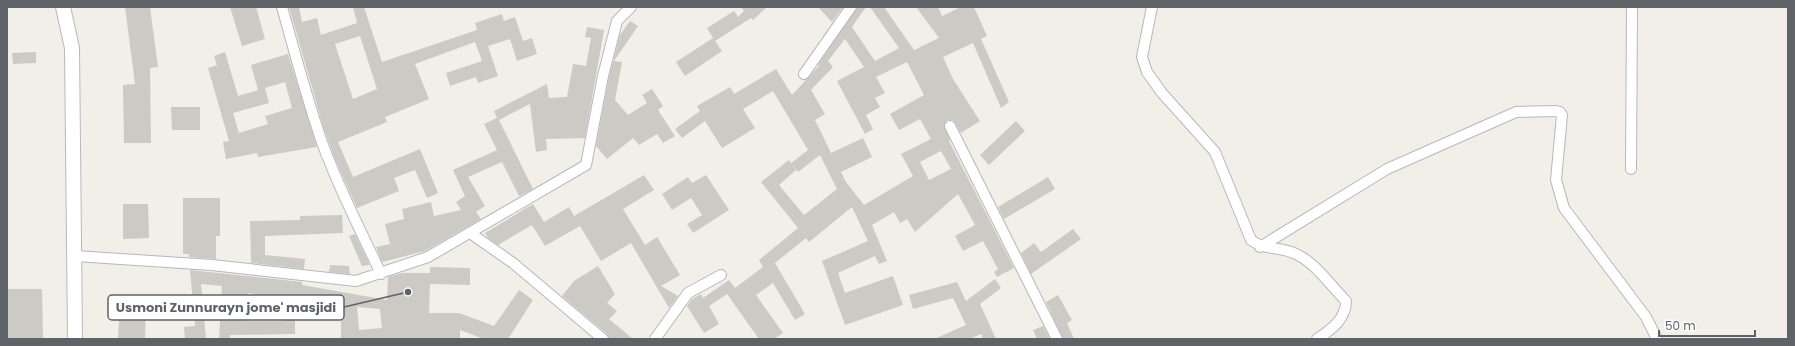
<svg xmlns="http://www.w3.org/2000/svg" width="1795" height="346" viewBox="0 0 1795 346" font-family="Poppins,sans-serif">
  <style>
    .building { fill: #cccac5; fill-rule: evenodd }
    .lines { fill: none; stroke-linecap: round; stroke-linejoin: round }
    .street-casing { stroke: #b5b8bc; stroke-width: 12 }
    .secondary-casing { stroke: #b6babf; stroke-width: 16 }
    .street { stroke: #fff; stroke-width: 10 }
    .secondary { stroke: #fff; stroke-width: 14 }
    .leader { fill: none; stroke: #5f6368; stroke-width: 1.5 }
    .callout-dot { fill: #5f6368; stroke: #fff; stroke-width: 1.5 }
    .callout { fill: #fff; stroke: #5f6368; stroke-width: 1.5 }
    .callout-label { font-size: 13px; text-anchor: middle; font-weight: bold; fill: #5f6368 }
  </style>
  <rect width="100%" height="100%" fill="#f1efe8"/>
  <path class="building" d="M125,7h25l8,60 -8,1 1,75h-27l-1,-58 12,-1z
    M230,7h26l9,32 -23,7z
    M289,7h10l3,15 15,-4 4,17 36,-12 -4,-16h11l18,55 95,-32 -2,-7 27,-9 2,7 11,-4 8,24 9,-3 5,16 -20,7 -7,-22 -22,7 10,30 -20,7 -2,-6 -26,9 -4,-13 36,-12 -7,-19 -60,22 14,35 -44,18 2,5 -49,20 15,35 67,-28 18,44 -11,5 -12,-28 -21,8 5,13 -42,17 -22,-49 -12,-33zM360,36l17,53 -24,10 -18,-55z
    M741,7h26l-14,13 -2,-2 -36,23 7,10 -37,25 -9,-14 37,-24 -6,-10 27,-17 4,6 6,-6z
    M818,7h25l-11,15z
    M857,7h9l-14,20 23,34 24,-13 -29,-41h14l30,43 25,-12 -23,-31h22l4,9 19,-9h13l13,29 -6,3 28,63 -8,6 -28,-65 -30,14 10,22 27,42 -19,12 -8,-13h-6l-3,6 6,14 -1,1 65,127 -17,9 -3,-5 4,-3 -15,-28 -20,10 -8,-15 20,-11 -17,-31 -43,38 -8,-13 -7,4 -6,-11 -22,13 15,36 -8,3 -4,-8 -37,17 7,20 48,-17 10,29 -58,20 -23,-64 46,-20 -16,-34 -43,35 -3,-4 -31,25 30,51 -10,6 -22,-37 -17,12 27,38 -9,6h-15l-32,-45 -18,12 10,18 -15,9 -17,-27 5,-7 9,-5 2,4 26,-18 6,8 28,-21 -4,-7 39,-32 -37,-46 28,-22 2,3 17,-13 -35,-59 -30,18 12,19 -33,20 -17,-27 -23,17 -7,-9 25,-18 -3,-5 33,-19 4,7 42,-25 16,26 27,-29 -1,-1zM845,39l19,28 -27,14 28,53 8,-5 -7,-14 14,-8 -5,-9 10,-5 -9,-16 31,-15 17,33 -34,19 9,16 21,-11 11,20 -30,15 12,22 -49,29 -18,-23 -5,-10 31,-15 -9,-19 -32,15 -16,-33 10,-6 -14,-24 22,-23 -5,-6zM941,151l10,18 -22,11 -9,-18zM820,155l17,34 -33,26 -25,-30 17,-15 -5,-7 7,9z
    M630,21l8,5 -24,35 8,1 -7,38 13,15 19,-12 -5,-8 10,-6 11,17 -5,4 17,26 -12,7 -6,-9 -18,11 -6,-7 -26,21 -11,-13 13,-69 11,-42z
    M587,27l17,3 -19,108 -39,1 1,11 -11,2 -6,-48 -31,16 34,69 -14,7 -17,-34 -34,15 17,29 -9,6 5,7 -56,32 -43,11 -6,-15 14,-3 -5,-20 19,-5 -2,-10 29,-7 3,14 27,-6 -5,-8 9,-6 -12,-26 44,-20 -13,-26 13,-6 -3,-7 53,-27 2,14 18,-1 6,-33 13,2 5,-28 -6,-1z
    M36,52v11l-23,1 -1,-11z
    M225,52l13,44 27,-8 4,15 -36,10 6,20 29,-9 -3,-8 27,-8 -7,-26 -27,8 -7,-25 37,-11 29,93 -59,10 -1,-4 -31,6 -3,-17 6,-1 -21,-73 9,-3 -3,-9z
    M171,107h29v23h-28z
    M1016,121l9,10 -36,34 -9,-10z
    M644,175l10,15 -31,19 22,36 12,-8 23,38 -19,11 17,10 -9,12 -38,-65 -30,18 -21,-35 -35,20 -13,-21 -34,20 -10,-7 -3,-5 48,-29 11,18 25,-15 5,9z
    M706,175l23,35 -36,23 -6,-9 15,-9 -11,-17 -19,12 -10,-16 26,-17 4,6z
    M1048,177l7,12 -51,30 -6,-12z
    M183,198h37v38h-4v23l-27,-2v-3h-6z
    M123,204h25l1,34 -26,1z
    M342,215l1,18 -78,3v19l40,4 -1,10 -53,-6 -1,-42 50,-1v-4z
    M1073,229l8,10 -50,35 -10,-21 13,-10 7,9z
    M355,234l13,27 1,4 -7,1 -13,-30z
    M330,265l19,1 1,8 -21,-2z
    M598,266l17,28 -8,9 10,8 -8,8 24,20h-24l-2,-5 -45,-38 12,-15z
    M430,267l40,1v17l-40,-1 -1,29h30l35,13 25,-36 14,10 -25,39h-24l-24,-9v9h-119v-19h-10v-17l-22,-3v20h-14v14l-65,1v4h-11l3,-53 -21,-2 5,55h-21l-1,-12 11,-1 -5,-56 112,12v3l85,15 1,-23 14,-4h28zM248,293l35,6v22h-37zM357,307l23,2 2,19 -23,2z
    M995,279l6,9 -21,16 16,35h-13l-2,-5 -12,5h-35l32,-14 -13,-27 -40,11 -4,-14 48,-13 9,19z
    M7,289h35l1,50h-36z
    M1058,295l14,25 -5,3 7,16h-11l-17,-37z
    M120,299l26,1 -1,39h-27z
    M1043,326l7,13h-13l-4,-9z"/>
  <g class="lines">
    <defs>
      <path id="street" d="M282,7c13,46 25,93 41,138 16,44 38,86 58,129
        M1152,7l-10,50 5,15 15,21 53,59 36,88c15,11 24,6 40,12 22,7 39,33 55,49 0,18 -15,29 -29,38
        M804,74l47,-67
        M950,126l107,213
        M1631,169l1,-162
        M470,233l43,30 90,76
        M1260,247l127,-78 129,-57 40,-1 4,1 2,3 -6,65 8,28 82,109 11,22
        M75,256l137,9 144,16 72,-24 158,-92 17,-89 14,-55 14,-14
        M655,339l33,-46 33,-18"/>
      <path id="secondary" d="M63,7l9,41 3,291"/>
    </defs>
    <use href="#street" class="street-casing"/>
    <use href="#secondary" class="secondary-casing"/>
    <use href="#street" class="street"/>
    <use href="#secondary" class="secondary"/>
  </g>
  <path class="leader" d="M408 292L344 307"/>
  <circle class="callout-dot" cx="408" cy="292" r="4"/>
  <rect class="callout" x="108" y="295" width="236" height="25" rx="4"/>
  <g class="callout-label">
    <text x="226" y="312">Usmoni Zunnurayn jome' masjidi</text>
  </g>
  <rect width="1795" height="346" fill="none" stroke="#5f6368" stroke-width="16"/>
  <path d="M1659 330v6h96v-6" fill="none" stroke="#5f6368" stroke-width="2"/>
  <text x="1665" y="330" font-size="12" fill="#5f6368" stroke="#ffffff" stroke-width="3" paint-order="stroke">50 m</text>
</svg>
